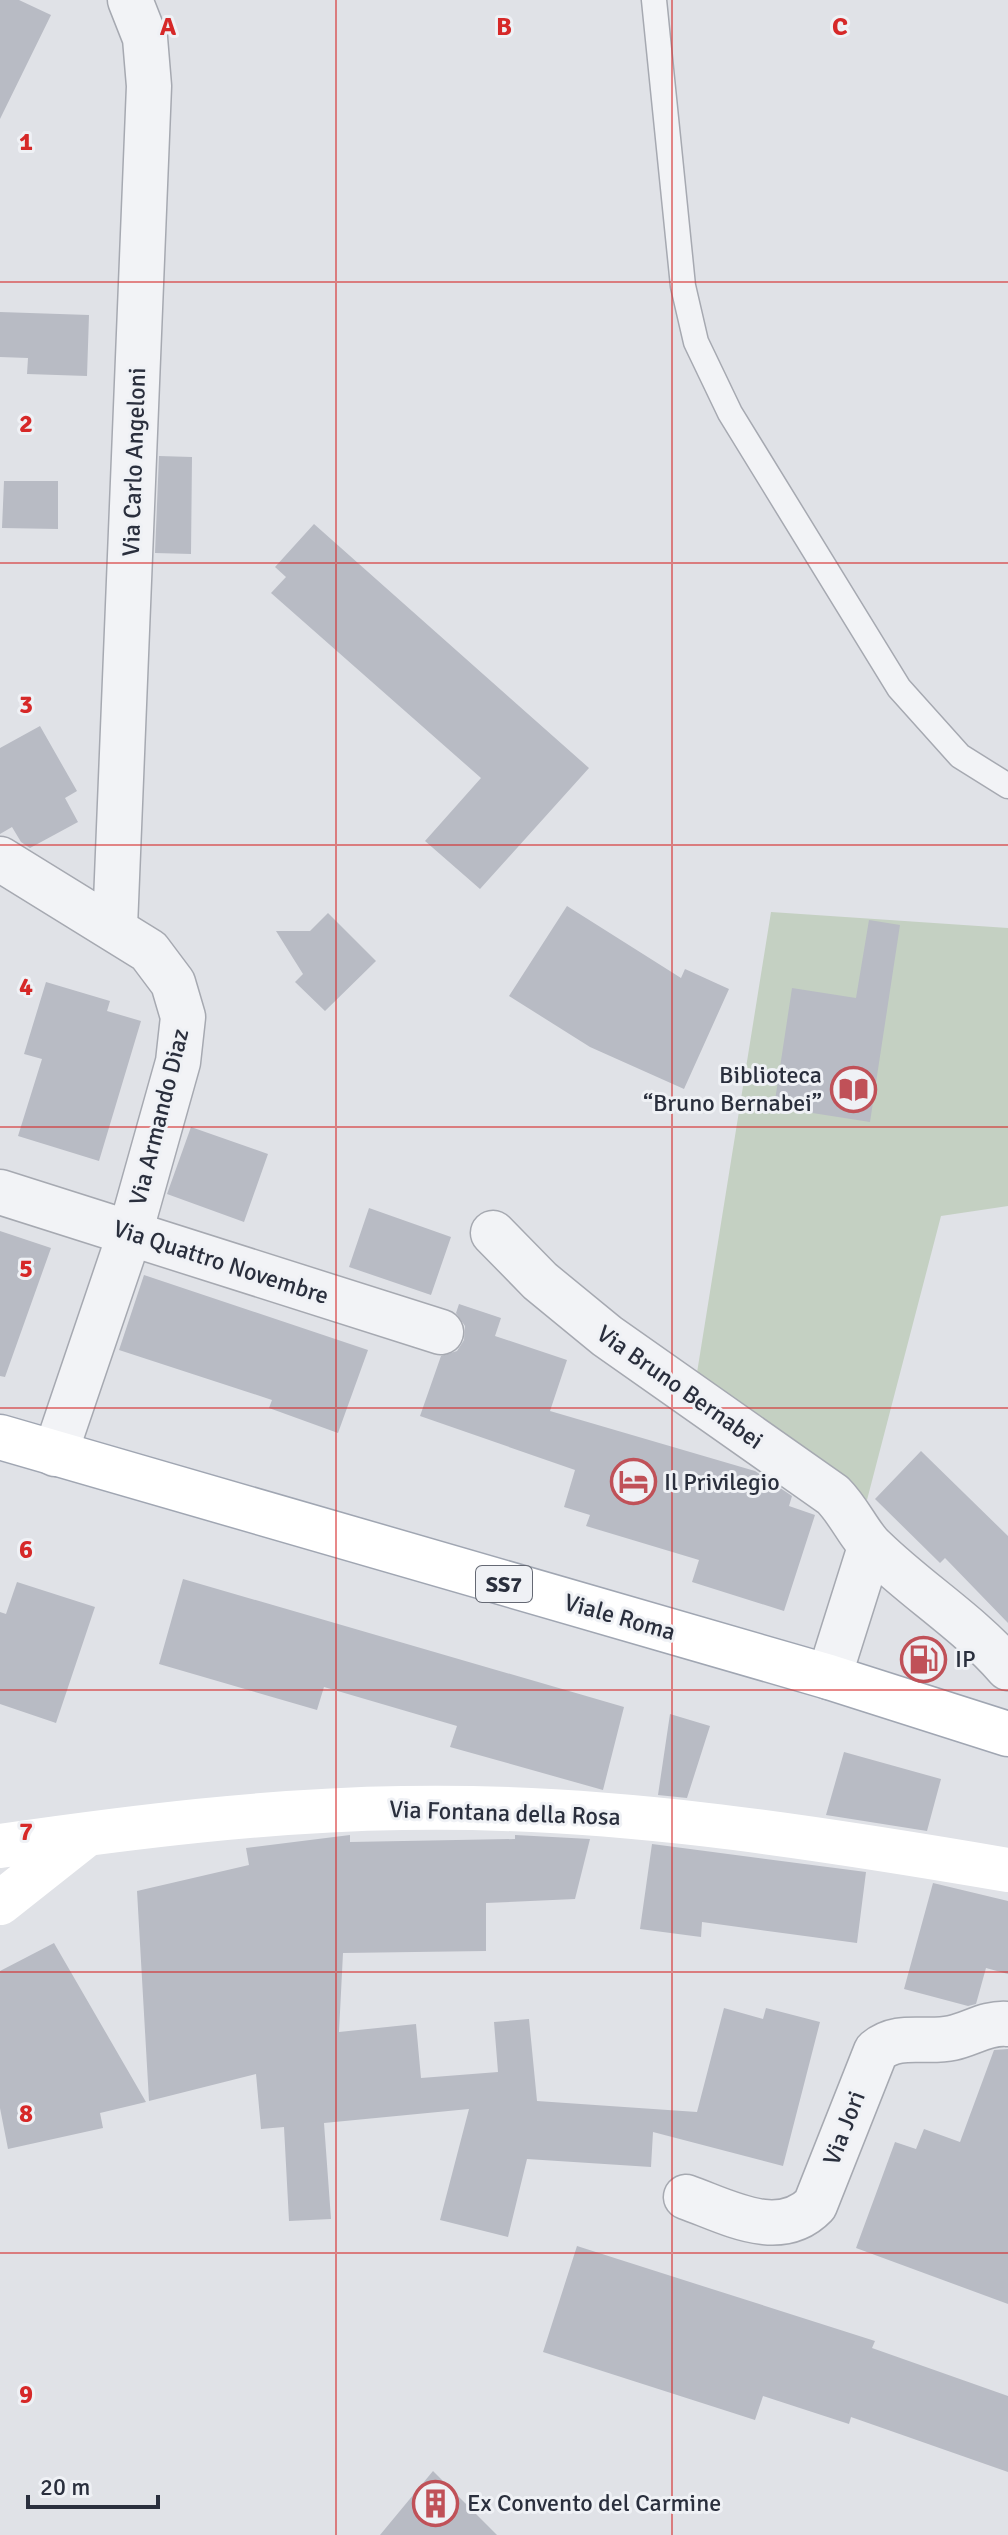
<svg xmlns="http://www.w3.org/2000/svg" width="1008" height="2535" viewBox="0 0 1008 2535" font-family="Signika,sans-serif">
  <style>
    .green { fill: #c4d0c2 }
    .building { fill: #b8bbc4 }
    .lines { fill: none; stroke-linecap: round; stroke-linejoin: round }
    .lane-casing { stroke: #a6a9b1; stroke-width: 27 }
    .street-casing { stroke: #a6a9b1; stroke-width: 47 }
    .primary-casing { stroke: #a0a6b2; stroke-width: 47 }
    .lane { stroke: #f2f3f6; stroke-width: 24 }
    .street { stroke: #f2f3f6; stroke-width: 44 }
    .secondary { stroke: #fff; stroke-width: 44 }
    .primary { stroke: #fff; stroke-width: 44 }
    .grid { fill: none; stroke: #d62828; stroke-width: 2; stroke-opacity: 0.55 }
    .labels { text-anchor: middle; stroke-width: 6; stroke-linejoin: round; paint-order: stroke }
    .shield { fill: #eff1f5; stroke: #656974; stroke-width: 2 }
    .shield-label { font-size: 22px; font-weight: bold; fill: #2a2f3d }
    .street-label { font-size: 24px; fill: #2a2f3d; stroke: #eff1f5 }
    .poi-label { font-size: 24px; fill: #2a2f3d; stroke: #eff1f5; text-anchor: start }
    .grid-label { font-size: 26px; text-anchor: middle; font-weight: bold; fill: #d62828; stroke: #eff1f5; stroke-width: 6; stroke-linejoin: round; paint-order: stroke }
  </style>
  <rect width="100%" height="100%" fill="#e0e2e7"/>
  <path class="green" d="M771,912l237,16v278l-67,10 -74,284 -171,-121z"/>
  <path class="building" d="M0,0h19l32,15 -51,104z
    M0,312l89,3 -2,61 -60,-2 1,-16 -28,-1z
    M159,456l33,1 -1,97 -36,-1z
    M4,481h54v48l-56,-1z
    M314,524l275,244 -109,121 -55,-48 56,-63 -210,-185 15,-16 -11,-10z
    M40,726l37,65 -12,7 13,24 -48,26 -9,-6 -9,-15 -12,7v-86z
    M567,906l114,72 4,-9 44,20 -45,100 -94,-42 -81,-51z
    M328,913l48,48 -51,50 -30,-29 8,-8 -27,-43h34z
    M869,920l31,5 -30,197 -96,-15 18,-119 64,10z
    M46,982l64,19 -3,10 34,10 -42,140 -81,-25 24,-77 -18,-5z
    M191,1127l77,27 -24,68 -77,-28z
    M369,1208l82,29 -20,58 -82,-28z
    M0,1231l51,17 -46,129 -5,-1z
    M144,1275l224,75 -30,83 -69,-25 3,-8 -153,-50z
    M459,1304l42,14 -6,18 72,24 -17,51 205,60 37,25 -3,10 26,9 -31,96 -92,-29 7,-22 -113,-34 4,-11 -26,-8 11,-37 -155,-54 21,-60 16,-5 7,-11 1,-14 -9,-13z
    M921,1451l87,85v87l-63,-65 -5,5 -65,-64z
    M183,1579l441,128 -21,83 -153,-43 7,-21 -133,-39 -7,23 -158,-46z
    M17,1582l78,25 -39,116 -56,-19v-92l6,2z
    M670,1714l40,12 -23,72 -29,-3z
    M844,1752l97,27 -14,52 -101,-16z
    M350,1835v7l165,-3v-4l75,4 -15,60 -89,4v48l-143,2 -4,79 77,-8 5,54 77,-6 -4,-50 35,-3 8,82 160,11 27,-104 39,11 3,-11 54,14 -37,144 -130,-34 -2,35 -124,-8 -19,78 -68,-17 29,-111 -145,14 7,96 -42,2 -5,-94 -23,2 -5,-55 -107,27 -12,-210 112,-26 -3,-17z
    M652,1844l214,28 -9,71 -155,-21 -1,15 -61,-8z
    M933,1883l75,18v73l-22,-6 -10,36 -8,2 -64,-17z
    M54,1943l92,159 -46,11 3,15 -95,21 -8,-41v-137z
    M1008,2049v255l-152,-56 39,-106 21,7 8,-20 36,13 34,-92z
    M577,2246l298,95 -3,7 136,48v76l-157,-55 -2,7 -86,-28 -8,24 -212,-68z
    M433,2471l64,64h-117z"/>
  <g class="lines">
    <defs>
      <path id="lane" d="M654,0l29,286 13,56 34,71 169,275 61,68 48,30"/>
      <path id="street" d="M0,859l149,92 24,32 10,34 -5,45 -48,171 -75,221
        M115,927l34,-841 -4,-48 -15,-38
        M0,1192l441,140
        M493,1233l47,48 67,55 226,159c17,17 27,42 41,54 43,42 95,74 134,119
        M829,1677l41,-130
        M686,2197c40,14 93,45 129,8l61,-154c23,-19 49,-7 76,-13 19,-4 35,-16 56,-14"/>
      <path id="primary" d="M0,1437l829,240 179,57"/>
    </defs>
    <use href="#lane" class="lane-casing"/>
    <use href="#street" class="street-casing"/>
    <use href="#primary" class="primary-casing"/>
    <use href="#lane" class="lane"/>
    <use href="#street" class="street"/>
    <path class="secondary" d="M0,1846c132,-19 268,-36 402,-38 203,-4 407,28 606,62
      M0,1903l86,-68"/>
    <use href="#primary" class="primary"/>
  </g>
  <path class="grid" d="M336,0v2535M672,0v2535M0,282h1008M0,563h1008M0,845h1008M0,1127h1008M0,1408h1008M0,1690h1008M0,1972h1008M0,2253h1008"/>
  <defs>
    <symbol id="library-ring" viewBox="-11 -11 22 22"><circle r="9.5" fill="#eff1f5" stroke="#c05158" stroke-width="1.5"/><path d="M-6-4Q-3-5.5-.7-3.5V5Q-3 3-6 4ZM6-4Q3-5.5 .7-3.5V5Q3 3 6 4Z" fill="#c05158"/></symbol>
    <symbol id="hotel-ring" viewBox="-11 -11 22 22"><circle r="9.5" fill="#eff1f5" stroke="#c05158" stroke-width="1.5"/><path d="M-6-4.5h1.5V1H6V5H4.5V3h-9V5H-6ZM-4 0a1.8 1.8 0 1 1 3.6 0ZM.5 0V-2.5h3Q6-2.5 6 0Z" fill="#c05158"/></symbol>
    <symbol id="fuel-ring" viewBox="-11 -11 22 22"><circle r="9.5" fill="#eff1f5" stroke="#c05158" stroke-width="1.5"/><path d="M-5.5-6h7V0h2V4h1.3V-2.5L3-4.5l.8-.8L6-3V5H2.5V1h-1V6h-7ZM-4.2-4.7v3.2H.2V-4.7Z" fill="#c05158"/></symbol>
    <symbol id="building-ring" viewBox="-11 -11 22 22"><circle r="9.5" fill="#eff1f5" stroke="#c05158" stroke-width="1.5"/><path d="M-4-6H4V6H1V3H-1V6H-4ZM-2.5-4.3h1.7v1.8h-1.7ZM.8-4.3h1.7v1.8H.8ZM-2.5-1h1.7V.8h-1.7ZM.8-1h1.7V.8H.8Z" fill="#c05158"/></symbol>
  </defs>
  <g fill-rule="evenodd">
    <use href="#library-ring" x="828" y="1064" width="51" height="51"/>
    <use href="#hotel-ring" x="608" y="1456" width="51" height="51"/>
    <use href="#fuel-ring" x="898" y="1634" width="51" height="51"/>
    <use href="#building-ring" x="410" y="2478" width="51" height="51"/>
  </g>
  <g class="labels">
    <rect class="shield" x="476" y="1566" width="56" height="36" rx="6"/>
    <g class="shield-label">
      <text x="504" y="1592">SS7</text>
    </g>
    <g class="street-label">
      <text transform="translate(134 462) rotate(-88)" y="8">Via Carlo Angeloni</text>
      <text transform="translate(159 1117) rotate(-76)" y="8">Via Armando Diaz</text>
      <text transform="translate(221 1262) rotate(18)" y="8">Via Quattro Novembre</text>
      <text transform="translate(680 1387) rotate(35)" y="8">Via Bruno Bernabei</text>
      <text transform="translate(620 1617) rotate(16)" y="8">Viale Roma</text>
      <text transform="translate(505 1813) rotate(2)" y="8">Via Fontana della Rosa</text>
      <text transform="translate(844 2128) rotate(-69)" y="8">Via Jori</text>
    </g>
    <g class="poi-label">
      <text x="822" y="1083" text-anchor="end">Biblioteca<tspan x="822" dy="28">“Bruno Bernabei”</tspan></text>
      <text x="664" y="1490">Il Privilegio</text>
      <text x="955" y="1667">IP</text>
      <text x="467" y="2511">Ex Convento del Carmine</text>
    </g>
  </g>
  <g class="grid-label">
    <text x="168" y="35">A</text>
    <text x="504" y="35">B</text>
    <text x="840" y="35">C</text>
    <text x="26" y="150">1</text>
    <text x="26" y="432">2</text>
    <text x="26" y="713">3</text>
    <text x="26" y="995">4</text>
    <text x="26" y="1277">5</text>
    <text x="26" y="1558">6</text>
    <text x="26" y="1840">7</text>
    <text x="26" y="2122">8</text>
    <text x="26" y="2403">9</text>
  </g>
  <path d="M28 2495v12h130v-12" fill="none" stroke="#2a2f3d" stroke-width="4"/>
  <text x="40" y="2495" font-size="24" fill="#2a2f3d" stroke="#eff1f5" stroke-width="6" paint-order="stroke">20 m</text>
</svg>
